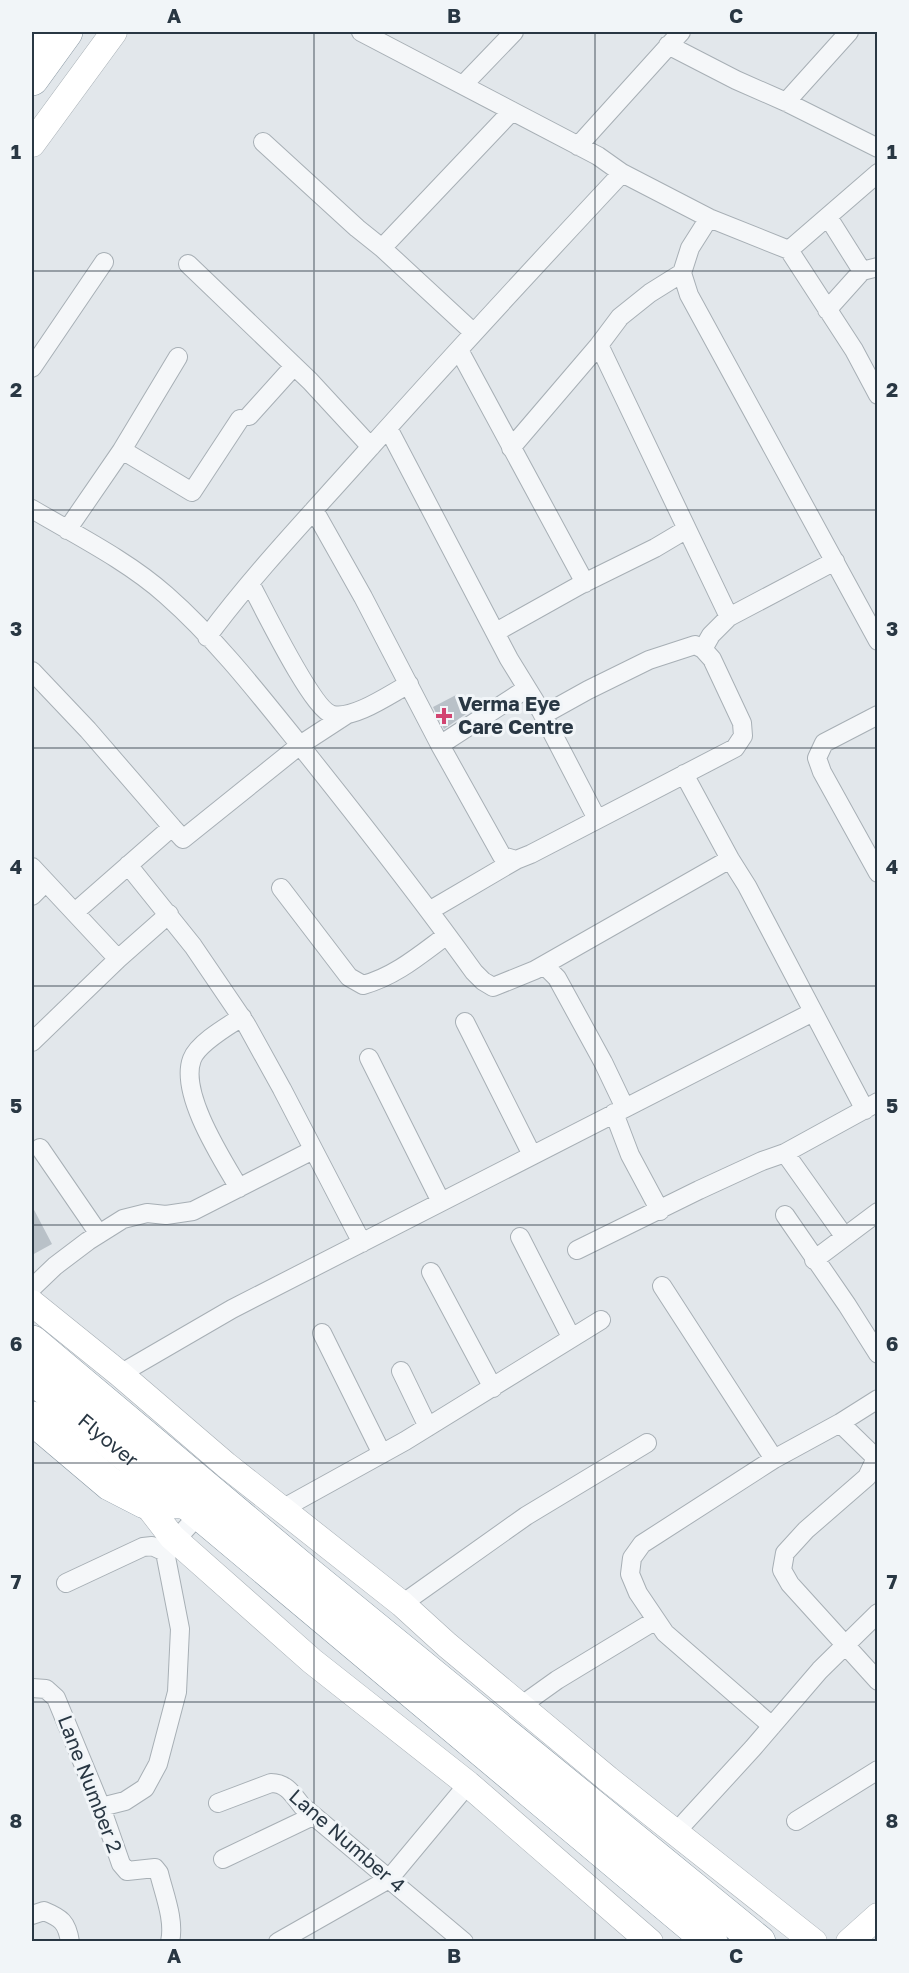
<svg xmlns="http://www.w3.org/2000/svg" width="909" height="1973" viewBox="0 0 909 1973" font-family="'Golos Text',sans-serif">
  <style>
    .building { fill: #b9c1c8 }
    .lines { fill: none; stroke-linecap: round; stroke-linejoin: round }
    .street-casing { stroke: #a7afb5; stroke-width: 20 }
    .secondary-casing { stroke: #a7afb5; stroke-width: 27 }
    .highway-casing { stroke: #8897a2; stroke-width: 34 }
    .street { stroke: #f5f7f9; stroke-width: 18 }
    .secondary { stroke: #fff; stroke-width: 26 }
    .highway { stroke: #fff; stroke-width: 33 }
    .grid { fill: none; stroke: #293743; stroke-width: 1.5; stroke-opacity: 0.55 }
    .poi-dot { fill: #d24471; stroke: #f1f5f8; stroke-width: 2 }
    .labels { text-anchor: middle; stroke-width: 6; stroke-linejoin: round; paint-order: stroke }
    .poi-label { font-size: 20px; font-weight: bold; fill: #293743; stroke: #f1f5f8; text-anchor: start }
    .street-label { font-size: 20px; fill: #293743; stroke: #f1f5f8 }
    .neatline { fill: none; stroke: #293743; stroke-width: 2 }
    .grid-label { font-size: 20px; text-anchor: middle; font-weight: bold; fill: #293743 }
  </style>
  <rect width="100%" height="100%" fill="#e2e7eb"/>
  <path class="building" d="M456,695l10,19 -22,15 -11,-22z
    M32,1206l20,38 -20,11z"/>
  <g class="lines">
    <defs>
      <path id="street" d="M361,32l237,124 24,17 87,45 80,32 65,100 24,45
        M668,45l68,35 50,22 92,46
        M463,85l51,-53
        M786,102l63,-70
        M263,142l94,86 25,20 130,-137
        M578,146l103,-114
        M828,217l34,54
        M709,218l-19,30 -8,25 7,22 189,346
        M382,248l92,85
        M789,250l89,-77
        M188,264l122,117 61,66
        M682,273l-32,20 -30,24 -21,28 130,272
        M827,310l35,-39 16,-4
        M459,350l126,233
        M32,368l72,-106
        M249,416l45,-50
        M388,428l121,231 32,52 56,108
        M511,448l88,-103
        M122,450l56,-93
        M32,509c44,26 96,52 134,86 50,44 92,98 133,149 60,75 119,150 175,228l9,9 10,6 42,-17 195,-111
        M314,510l49,87 77,148 62,111 14,4 15,-6 204,-106 8,-12 -1,-13 -30,-64 -9,-10 -8,-4 -46,15 -61,30 -45,25
        M67,530l55,-80 70,42 48,-73
        M250,583c12,22 63,128 83,132 22,4 57,-21 76,-31
        M496,632l84,-47 75,-37 32,-19
        M207,637c49,-66 106,-125 160,-186 84,-94 169,-186 255,-278
        M703,649l8,-14 18,-18 106,-56
        M32,671l56,59 84,97
        M878,715l-54,28 -7,15 5,14 56,101
        M440,745l86,-56
        M684,774l46,85 17,27 118,224
        M128,865l65,81 53,78 36,65 80,154
        M32,867l86,92
        M281,888l68,89 14,8c33,-9 58,-31 84,-50
        M32,896l14,-14
        M429,911l87,-51
        M75,912l97,-85 11,12 117,-94 46,-30
        M544,965l13,13 46,84 22,46
        M465,1022l67,133
        M32,1042l86,-83 51,-45
        M369,1058l72,144
        M614,1113l16,42 30,56
        M40,1148l59,86
        M785,1153l59,83
        M239,1188c-17,-29 -60,-95 -47,-129 6,-16 36,-33 50,-42
        M785,1215l62,90 31,49
        M520,1237l51,100
        M577,1250l122,-60 63,-29 23,-8 93,-51
        M814,1260l64,-48
        M431,1272l62,116
        M662,1286l112,173
        M32,1288l23,-22 33,-25 35,-22 24,-6 19,2 27,-4 120,-61
        M322,1333l60,121
        M401,1371l27,56
        M120,1374l112,-65 581,-297
        M840,1423l35,34
        M878,1454l-11,23 -61,53 -21,23 -3,17 8,14 88,97
        M282,1509l123,-68 196,-121
        M66,1583l77,-36 9,-1 13,6
        M402,1604l124,-88 121,-73
        M32,1688l14,1 10,9 45,109 20,57 6,7 28,-3 4,5c5,21 16,47 11,69
        M522,1705l35,-25 99,-60
        M772,1726l-107,-93 -27,-40 -8,-19 2,-16 10,-14 132,-85 66,-36 38,-24
        M218,1803l53,-20c16,0 22,12 31,23l162,136
        M101,1807l24,-6 20,-13 13,-24 19,-72 3,-63 -15,-77 35,-39
        M796,1821l82,-51
        M676,1832l77,-84 67,-78 58,-57
        M223,1859l90,-43
        M32,1915l12,-4c17,7 23,11 26,31
        M278,1942l111,-63 79,-95"/>
      <path id="secondary" d="M32,144l82,-112
        M32,1303l88,71 106,91 176,139 45,41 161,134 206,163
        M145,1502l27,35 140,124 156,123 182,158
        M849,1942l29,-26"/>
      <g id="highway">
        <path d="M32,37l4,-5"/>
        <path d="M32,79l34,-47"/>
        <path d="M32,1342l274,230 453,370"/>
        <path id="s1" d="M32,1377l94,78 60,47 525,440"/>
        <path d="M32,1418l78,66 35,18h41"/>
      </g>
    </defs>
    <use href="#street" class="street-casing"/>
    <use href="#secondary" class="secondary-casing"/>
    <use href="#highway" class="highway-casing"/>
    <use href="#street" class="street"/>
    <use href="#secondary" class="secondary"/>
    <use href="#highway" class="highway"/>
  </g>
  <path class="grid" d="M314,32v1910M595,32v1910M32,271h846M32,510h846M32,748h846M32,986h846M32,1225h846M32,1463h846M32,1702h846"/>
  <path class="poi-dot" d="M441 707h6v6h6v6h-6v6h-6v-6h-6v-6h6z"/>
  <g class="labels">
    <g class="poi-label">
      <text x="458" y="711">Verma Eye<tspan x="458" dy="23">Care Centre</tspan></text>
    </g>
    <g class="street-label">
      <text dy="7" stroke="none"><textPath href="#s1" startOffset="99">Flyover</textPath></text>
      <text transform="translate(90 1784) rotate(69)" y="7">Lane Number 2</text>
      <text transform="translate(347 1841) rotate(41)" y="7">Lane Number 4</text>
    </g>
  </g>
  <rect width="909" height="1973" fill="none" stroke="#f1f5f8" stroke-width="66"/>
  <rect x="33" y="33" width="843" height="1907" class="neatline"/>
  <g class="grid-label">
    <text x="174" y="23">A</text>
    <text x="454" y="23">B</text>
    <text x="736" y="23">C</text>
    <text x="16" y="159">1</text>
    <text x="892" y="159">1</text>
    <text x="16" y="397">2</text>
    <text x="892" y="397">2</text>
    <text x="16" y="636">3</text>
    <text x="892" y="636">3</text>
    <text x="16" y="874">4</text>
    <text x="892" y="874">4</text>
    <text x="16" y="1113">5</text>
    <text x="892" y="1113">5</text>
    <text x="16" y="1351">6</text>
    <text x="892" y="1351">6</text>
    <text x="16" y="1589">7</text>
    <text x="892" y="1589">7</text>
    <text x="16" y="1828">8</text>
    <text x="892" y="1828">8</text>
    <text x="174" y="1963">A</text>
    <text x="454" y="1963">B</text>
    <text x="736" y="1963">C</text>
  </g>
</svg>
